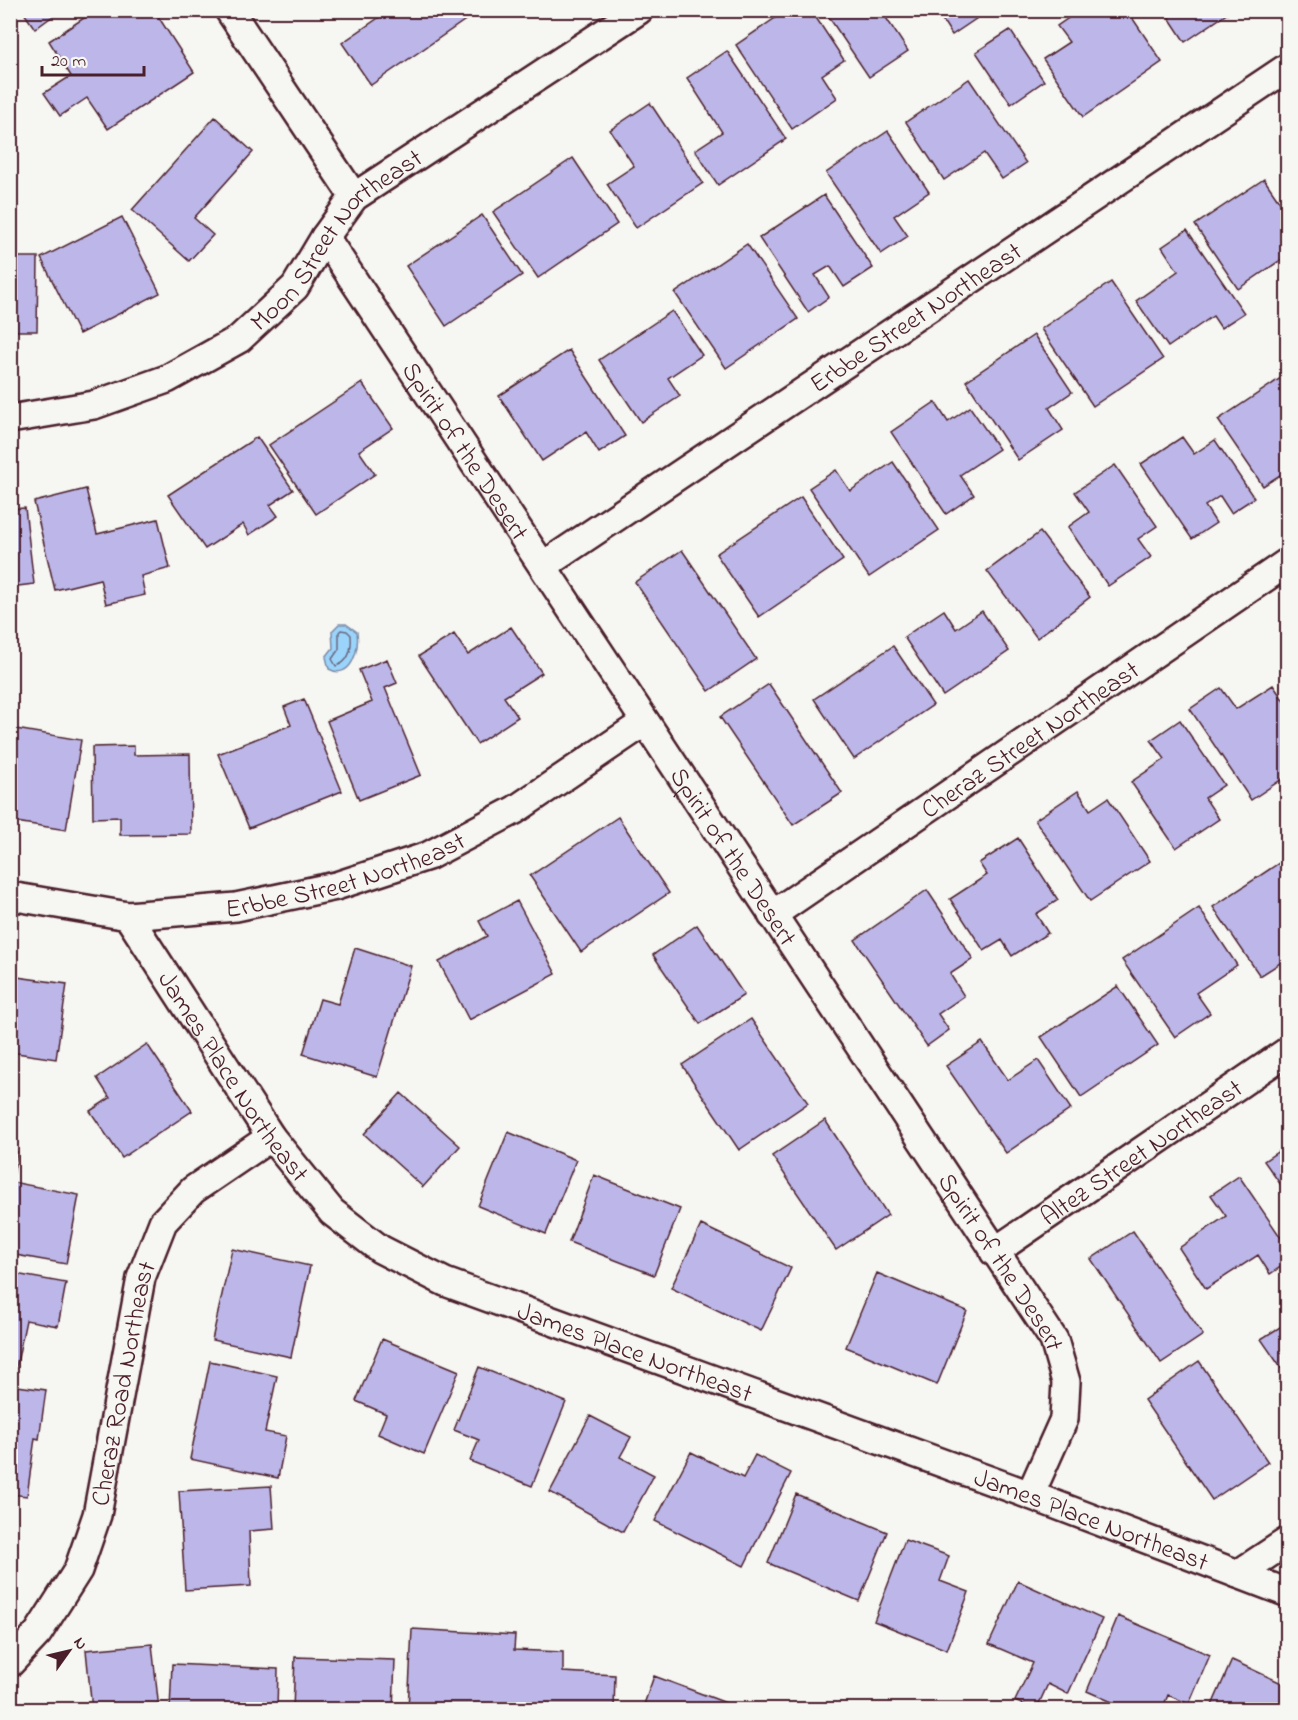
<svg xmlns="http://www.w3.org/2000/svg" width="1298" height="1720" viewBox="0 0 1298 1720" font-family="'Indie Flower',sans-serif">
  <style>
    .water { fill: #9bd4fb; stroke: #7b8ca8; stroke-width: 1.5 }
    .lines { fill: none; stroke-linecap: round; stroke-linejoin: round }
    .shore { stroke: #6a677e; stroke-width: 1.5 }
    .building { fill: #bcb7e8; stroke: #4a1f2b; stroke-width: 1.5 }
    .minor-casing { stroke: #4a1f2b; stroke-width: 32 }
    .minor { stroke: #f6f6f2; stroke-width: 27 }
    .labels { text-anchor: middle; stroke-width: 6; stroke-linejoin: round; paint-order: stroke }
    .street-label { font-size: 26px; fill: #4a1f2b; stroke: #f6f6f2 }
  </style>
  <rect width="100%" height="100%" fill="#f6f6f2"/>
  <filter id="ink" filterUnits="userSpaceOnUse"><feTurbulence type="fractalNoise" baseFrequency=".0167" numOctaves="2"/><feDisplacementMap in="SourceGraphic" scale="12" xChannelSelector="R" yChannelSelector="G"/><feConvolveMatrix kernelMatrix="1 2 1 2 8 2 1 2 1" color-interpolation-filters="sRGB"/></filter>
  <g filter="url(#ink)">
    <path class="water" d="M339,624h7l11,8c3,17 -6,49 -28,37l-3,-12 7,-9 -1,-17z"/>
    <g class="lines">
      <path class="shore" d="M341,630l6,1 4,4c1,13 -1,27 -15,31l-4,-7 7,-10v-17z"/>
    </g>
    <path class="building" d="M22,10h39l-26,19z
      M96,10h58l40,62 -86,57 -21,-31 -27,18 -16,-23 27,-17 -22,-35z
      M390,10h82l2,4 -103,71 -29,-42z
      M787,10h24l33,50 -22,15 15,23 -45,31 -56,-84z
      M824,10h57l27,41 -39,26z
      M936,10h53l-37,25z
      M1080,10h47l35,52 -79,55 -40,-58 26,-17 -12,-16z
      M1164,10h62l2,3 -43,29z
      M1010,30l34,51 -33,23 -35,-52z
      M727,51l59,88 -68,46 -23,-35 27,-18 -35,-54z
      M969,79l57,84 -24,16 -18,-26 -40,27 -38,-58z
      M650,103l53,80 -67,45 -29,-44 27,-18 -24,-36z
      M215,117l38,35 -59,66 19,17 -24,26 -57,-51z
      M888,131l41,61 -35,24 14,20 -27,18 -55,-81z
      M573,158l44,66 -79,54 -45,-66z
      M1264,179l24,35v41l-50,34 -43,-64z
      M824,195l49,73 -29,19 -14,-21 -15,9 14,22 -21,15 -49,-74z
      M482,215l40,60 -76,51 -40,-60z
      M122,217l38,76 -81,41 -38,-76z
      M1187,230l57,83 -23,15 -8,-12 -45,31 -32,-46 42,-30 -16,-24z
      M747,244l51,75 -72,49 -51,-75z
      M10,257h28l-1,74h-27z
      M1111,282l52,77 -70,47 -52,-77z
      M672,311l30,44 -34,23 12,18 -39,26 -42,-62z
      M1034,335l38,57 -23,16 14,22 -45,30 -52,-79z
      M569,350l56,86 -26,17 -13,-21 -44,29 -43,-65z
      M1287,374l1,96 -25,16 -45,-66z
      M362,383l31,45 -34,23 16,23 -59,40 -47,-69z
      M935,402l13,20 22,-15 29,42 -39,26 14,20 -28,19 -55,-82z
      M257,437l36,53 -23,15 8,11 -29,19 -6,-11 -38,25 -37,-54z
      M1182,437l12,17 21,-14 39,58 -23,15 -11,-17 -15,10 11,17 -24,16 -51,-75z
      M893,462l46,68 -70,47 -60,-89 27,-18 14,21z
      M1115,465l42,61 -19,13 13,18 -43,29 -40,-59 21,-15 -14,-20z
      M86,489l11,45 61,-15 12,49 -29,8 4,19 -39,9 -6,-25 -45,11 -21,-88z
      M801,497l42,63 -84,57 -43,-63z
      M25,508l9,76 -24,3v-78z
      M1040,532l50,65 -53,41 -50,-67z
      M682,550l74,109 -47,32 -74,-109z
      M944,610l12,19 26,-18 27,40 -66,45 -39,-59z
      M511,627l31,46 -38,24 14,20 -41,27 -58,-88 35,-22 14,21z
      M893,646l40,59 -79,54 -40,-60z
      M387,659l10,24 -12,5 36,87 -62,25 -32,-79 45,-19 -13,-32z
      M769,684l73,109 -49,32 -73,-108z
      M1273,685l15,22v42l-2,1 2,3v22l-37,25 -61,-91 31,-21 15,21z
      M304,699l38,92 -93,37 -31,-74 73,-29 -7,-18z
      M1180,720l44,65 -19,13 14,21 -43,29 -45,-66 34,-23 -14,-19z
      M10,728l71,12 -15,90 -56,-9z
      M134,746v9l56,-1 1,80 -71,1v-18l-27,1 -1,-71z
      M1078,791l12,19 18,-12 42,63 -60,40 -55,-81z
      M618,817l51,76 -88,59 -51,-76z
      M1018,838l40,62 -22,14 12,19 -36,23 -10,-16 -18,11 -34,-52 37,-24 -8,-12z
      M1279,863l9,13v82l-28,18 -47,-69z
      M927,890l46,69 -23,15 14,22 -26,18 11,16 -22,16 -72,-106z
      M517,901l39,73 -87,46 -30,-58 48,-26 -8,-15z
      M1199,908l38,57 -41,28 14,20 -35,24 -53,-77z
      M697,925l47,70 -44,29 -47,-69z
      M355,948l56,18 -34,111 -74,-23 17,-55 18,5z
      M10,976l57,8 -11,75 -46,-7z
      M1118,986l40,59 -77,52 -40,-60z
      M751,1019l57,84 -69,47 -57,-85z
      M982,1042l26,38 30,-20 33,49 -65,44 -60,-87z
      M147,1044l45,67 -70,47 -32,-47 20,-13 -13,-20z
      M401,1093l59,53 -37,41 -59,-53z
      M825,1120l63,95 -52,35 -64,-94z
      M508,1132l68,28 -30,74 -68,-28z
      M1288,1145v50l-24,-34z
      M10,1151l7,1 -5,30 67,13 -13,69 -56,-10z
      M594,1175l86,34 -26,66 -85,-33z
      M1239,1176l49,72v14l-18,12 -12,-19 -52,34 -27,-41 47,-32 -15,-21z
      M701,1225l90,43 -30,63 -90,-43z
      M1133,1231l70,104 -42,28 -70,-104z
      M232,1249l78,17 -19,91 -79,-17z
      M10,1273l56,10 -8,43 -32,-6 -10,48 -6,-1z
      M877,1273l90,38 -30,74 -91,-38z
      M1288,1322v56l-27,-39z
      M382,1339l77,32 -35,83 -46,-20 8,-20 -30,-13z
      M210,1361l67,15 -12,56 21,4 -8,42 -88,-19z
      M1199,1361l69,101 -56,38 -68,-100z
      M479,1367l87,35 -34,84 -62,-25 9,-21 -25,-10z
      M10,1385l36,5 -7,49 -4,-1 -8,58 -17,-2z
      M590,1416l41,21 -11,20 34,18 -31,57 -73,-40z
      M691,1452l52,26 12,-23 36,18 -47,93 -89,-45z
      M271,1486l3,43 -25,2 2,55 -66,4 -6,-99z
      M796,1494l91,38 -28,69 -91,-38z
      M905,1540l44,16 -9,25 29,11 -22,58 -73,-29z
      M1018,1581l84,38 -34,75 -20,-10 -12,26 -21,-9 18,-38 -44,-19z
      M1118,1616l92,39 -21,49 -21,-9 -6,15h-32l-43,-19z
      M412,1629l103,6 -1,15 49,2v20l52,3 -1,35h-206z
      M152,1644l7,66h-67l-6,-60z
      M295,1657l100,3 -2,50h-100z
      M1232,1660l56,26v24h-78z
      M172,1664l106,5 -1,41h-107z
      M654,1676l91,34h-103z"/>
    <g class="lines">
      <defs>
        <g id="minor">
          <path d="M229,10l125,187"/>
          <path id="s1" d="M325,237l729,1103 12,42 -2,37 -34,76"/>
          <path id="s2" d="M10,419l84,-14 73,-26 72,-40 56,-52 30,-50 29,-40 285,-187"/>
          <path id="s3" d="M543,566l745,-499"/>
          <path id="s4" d="M10,896l118,20 108,-9 100,-21 92,-30 87,-46 130,-88"/>
          <path id="s5" d="M772,915l516,-353"/>
          <path id="s6" d="M128,916l143,221 61,75 48,37 65,33 585,213 258,98"/>
          <path id="s7" d="M994,1252l294,-201"/>
          <path d="M1238,1574l50,-33"/>
          <path id="s8" d="M10,1663l28,-30 40,-63 19,-55 44,-237 22,-56 30,-32 78,-53"/>
        </g>
      </defs>
      <use href="#minor" class="minor-casing"/>
      <use href="#minor" class="minor"/>
    </g>
  </g>
  <g class="labels">
    <g class="street-label">
      <text dy="9" stroke="none"><textPath href="#s2" startOffset="386">Moon Street Northeast</textPath></text>
      <text dy="9" stroke="none"><textPath href="#s3" startOffset="448">Erbbe Street Northeast</textPath></text>
      <text dy="9" stroke="none"><textPath href="#s1" startOffset="256">Spirit of the Desert</textPath></text>
      <text dy="9" stroke="none"><textPath href="#s5" startOffset="312">Cheraz Street Northeast</textPath></text>
      <text dy="9" stroke="none"><textPath href="#s1" startOffset="742">Spirit of the Desert</textPath></text>
      <text dy="9" stroke="none"><textPath href="#s4" startOffset="342">Erbbe Street Northeast</textPath></text>
      <text dy="9" stroke="none"><textPath href="#s6" startOffset="192">James Place Northeast</textPath></text>
      <text dy="9" stroke="none"><textPath href="#s7" startOffset="178">Altez Street Northeast</textPath></text>
      <text dy="9" stroke="none"><textPath href="#s1" startOffset="1228">Spirit of the Desert</textPath></text>
      <text dy="9" stroke="none"><textPath href="#s6" startOffset="696">James Place Northeast</textPath></text>
      <text dy="9" stroke="none"><textPath href="#s8" startOffset="308">Cheraz Road Northeast</textPath></text>
      <text dy="9" stroke="none"><textPath href="#s6" startOffset="1182">James Place Northeast</textPath></text>
    </g>
  </g>
  <rect width="1298" height="1720" fill="none" stroke="#f6f6f2" stroke-width="36"/>
  <rect x="18" y="18" width="1262" height="1684" fill="none" stroke="#4a1f2b" stroke-width="2" filter="url(#ink)"/>
  <g transform="translate(69 1651) rotate(56)" stroke="#f6f6f2" stroke-width="4.5" paint-order="stroke">
  <path d="M0-4.5L10 22L0 15L-10 22Z" fill="#4a1f2b"/>
  <text y="-9" font-size="16" font-weight="bold" text-anchor="middle" fill="#4a1f2b">N</text>
  </g>
  <path d="M42 66v9h102v-9" fill="none" stroke="#4a1f2b" stroke-width="3"/>
  <text x="51" y="66" font-size="18" fill="#4a1f2b" stroke="#f6f6f2" stroke-width="4.5" paint-order="stroke">20 m</text>
</svg>
